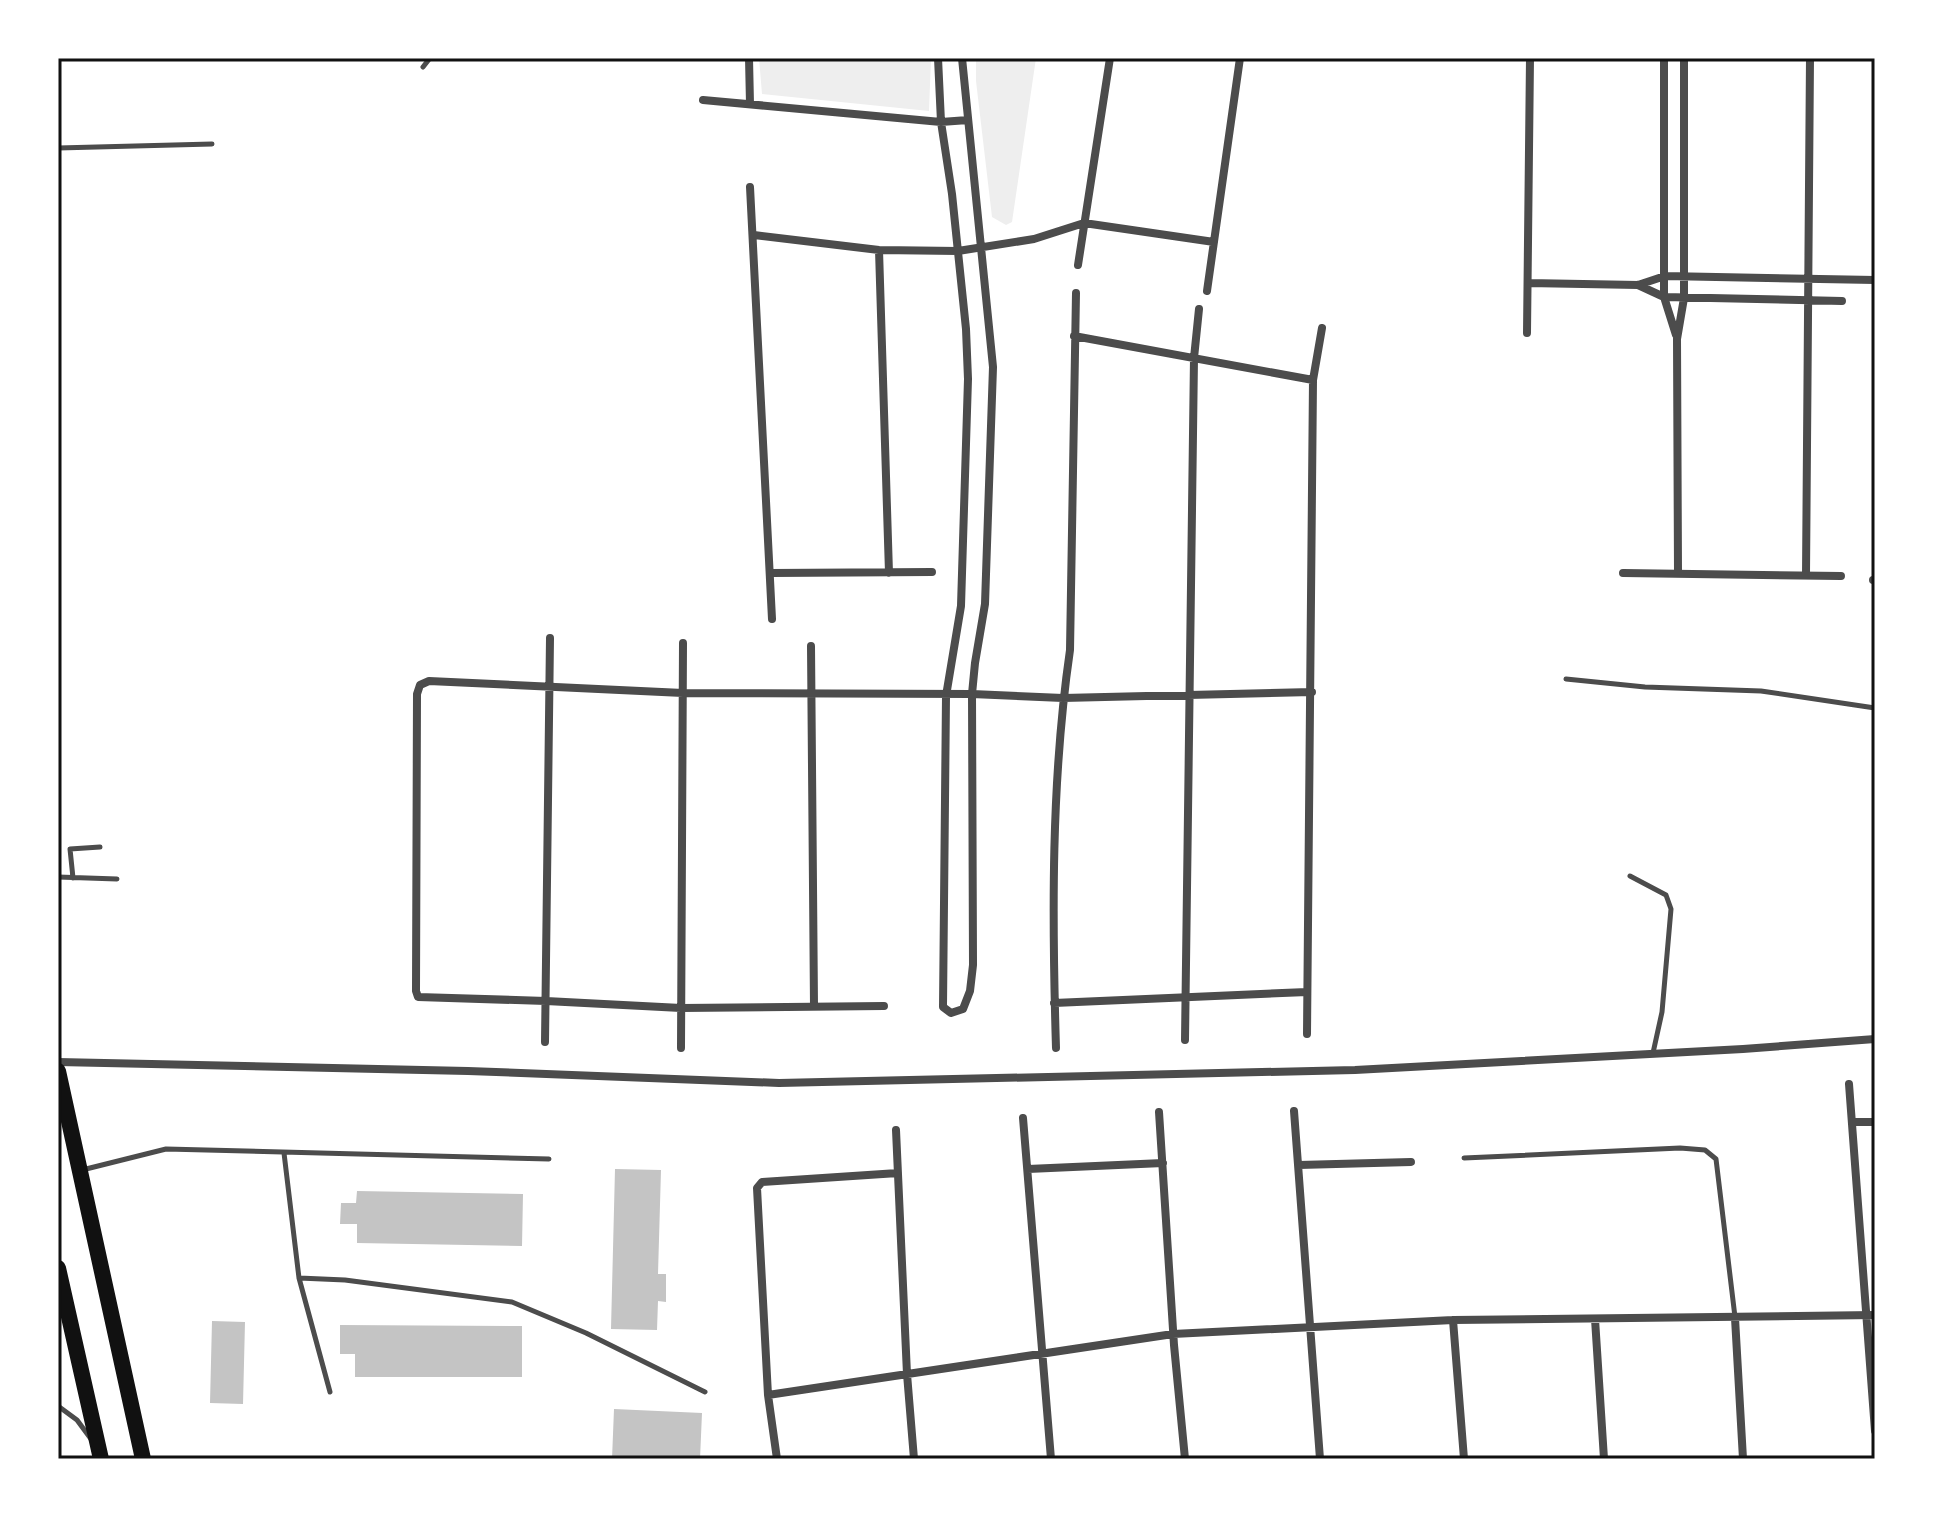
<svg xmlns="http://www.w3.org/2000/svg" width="1933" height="1517" viewBox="0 0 1933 1517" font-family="Ubuntu,sans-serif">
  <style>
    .green { fill: #eee }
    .building { fill: #c4c4c4 }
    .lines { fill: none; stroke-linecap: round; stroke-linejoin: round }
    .service { stroke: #4c4c4c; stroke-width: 5 }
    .minor { stroke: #4c4c4c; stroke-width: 8 }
    .primary { stroke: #111; stroke-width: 16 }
    .neatline { fill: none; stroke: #111; stroke-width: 3 }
  </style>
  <rect width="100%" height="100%" fill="#fff"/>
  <path class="green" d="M759,58h172l-2,53 -167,-17z
    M976,58h60l-24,164 -6,3 -14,-8 -16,-136z"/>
  <path class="building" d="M615,1169l46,1 -3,104h8v28l-8,-1 -1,29 -46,-1z
    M357,1191l166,3 -1,52 -165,-3v-19h-17l1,-21h15z
    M212,1321l33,1 -2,82 -33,-1z
    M340,1325l182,1v51h-167v-23h-15z
    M614,1409l88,4 -2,46h-88z"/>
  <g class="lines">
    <path class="service" d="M423,67l7,-9
      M58,148l154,-4
      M1566,679l79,8 116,4 114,17
      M1630,876l36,19 5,14 -9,103 -9,41
      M58,877l59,2
      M73,878l-3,-29 30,-2
      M284,1153l15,125 46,2 167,22 74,31 119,59
      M1464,1158l216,-10 25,2 11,9 19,158
      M82,1170l84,-21 383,10
      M299,1278l31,114
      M58,1406l19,14 14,19"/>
    <path class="minor" d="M749,58l1,46
      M938,58l3,64 11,72 14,135 2,50 -7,227 -15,90 -3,311 8,6 12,-4 7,-18 3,-26 -1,-271 3,-31 10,-59 8,-237 -31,-309
      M1664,58v239l12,38
      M703,100l238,22 27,-2
      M750,187l22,432
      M754,235l125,15 79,1 76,-12 50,-16 130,19
      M879,250l10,323
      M1078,265l32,-207
      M1528,283l110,2 27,-9 210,4
      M1638,285l26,12 178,4
      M1207,291l33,-233
      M1527,333l3,-275
      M1074,336l239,44
      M771,573l161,-1
      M1623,573l218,3
      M1678,573l-1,-234 7,-41v-240
      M1806,575l4,-517
      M1873,580h2
      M811,646l3,360
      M1054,1003l253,-11
      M884,1006l-203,2 -135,-7 -128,-4 -2,-6 1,-297 3,-9 9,-4 254,12 289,1 91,4 249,-6
      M1307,1034l6,-654 9,-52
      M1185,1040l9,-682 5,-49
      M545,1042l5,-404
      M681,1048l2,-405
      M1056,1048c-4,-132 -5,-267 14,-398l6,-357
      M58,1062l410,9 311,12 576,-13 388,-21 132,-10
      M1849,1084l26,347
      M1294,1111l26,348
      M1159,1112l15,233 11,114
      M1023,1118l28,341
      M1852,1122h23
      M896,1130l11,244 7,85
      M1299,1165l112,-3
      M1028,1169l135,-6
      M1735,1318l8,141
      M1595,1319l9,140
      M1453,1320l11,139
      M768,1395l405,-61 280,-14 422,-5
      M777,1459l-9,-64 -11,-207 5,-6 136,-9"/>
    <path class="primary" d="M58,1071l85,388
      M58,1268l43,191"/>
  </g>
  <rect width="1933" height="1517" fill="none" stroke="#ffffff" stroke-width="120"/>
  <rect x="60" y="60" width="1813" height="1397" class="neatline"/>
</svg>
